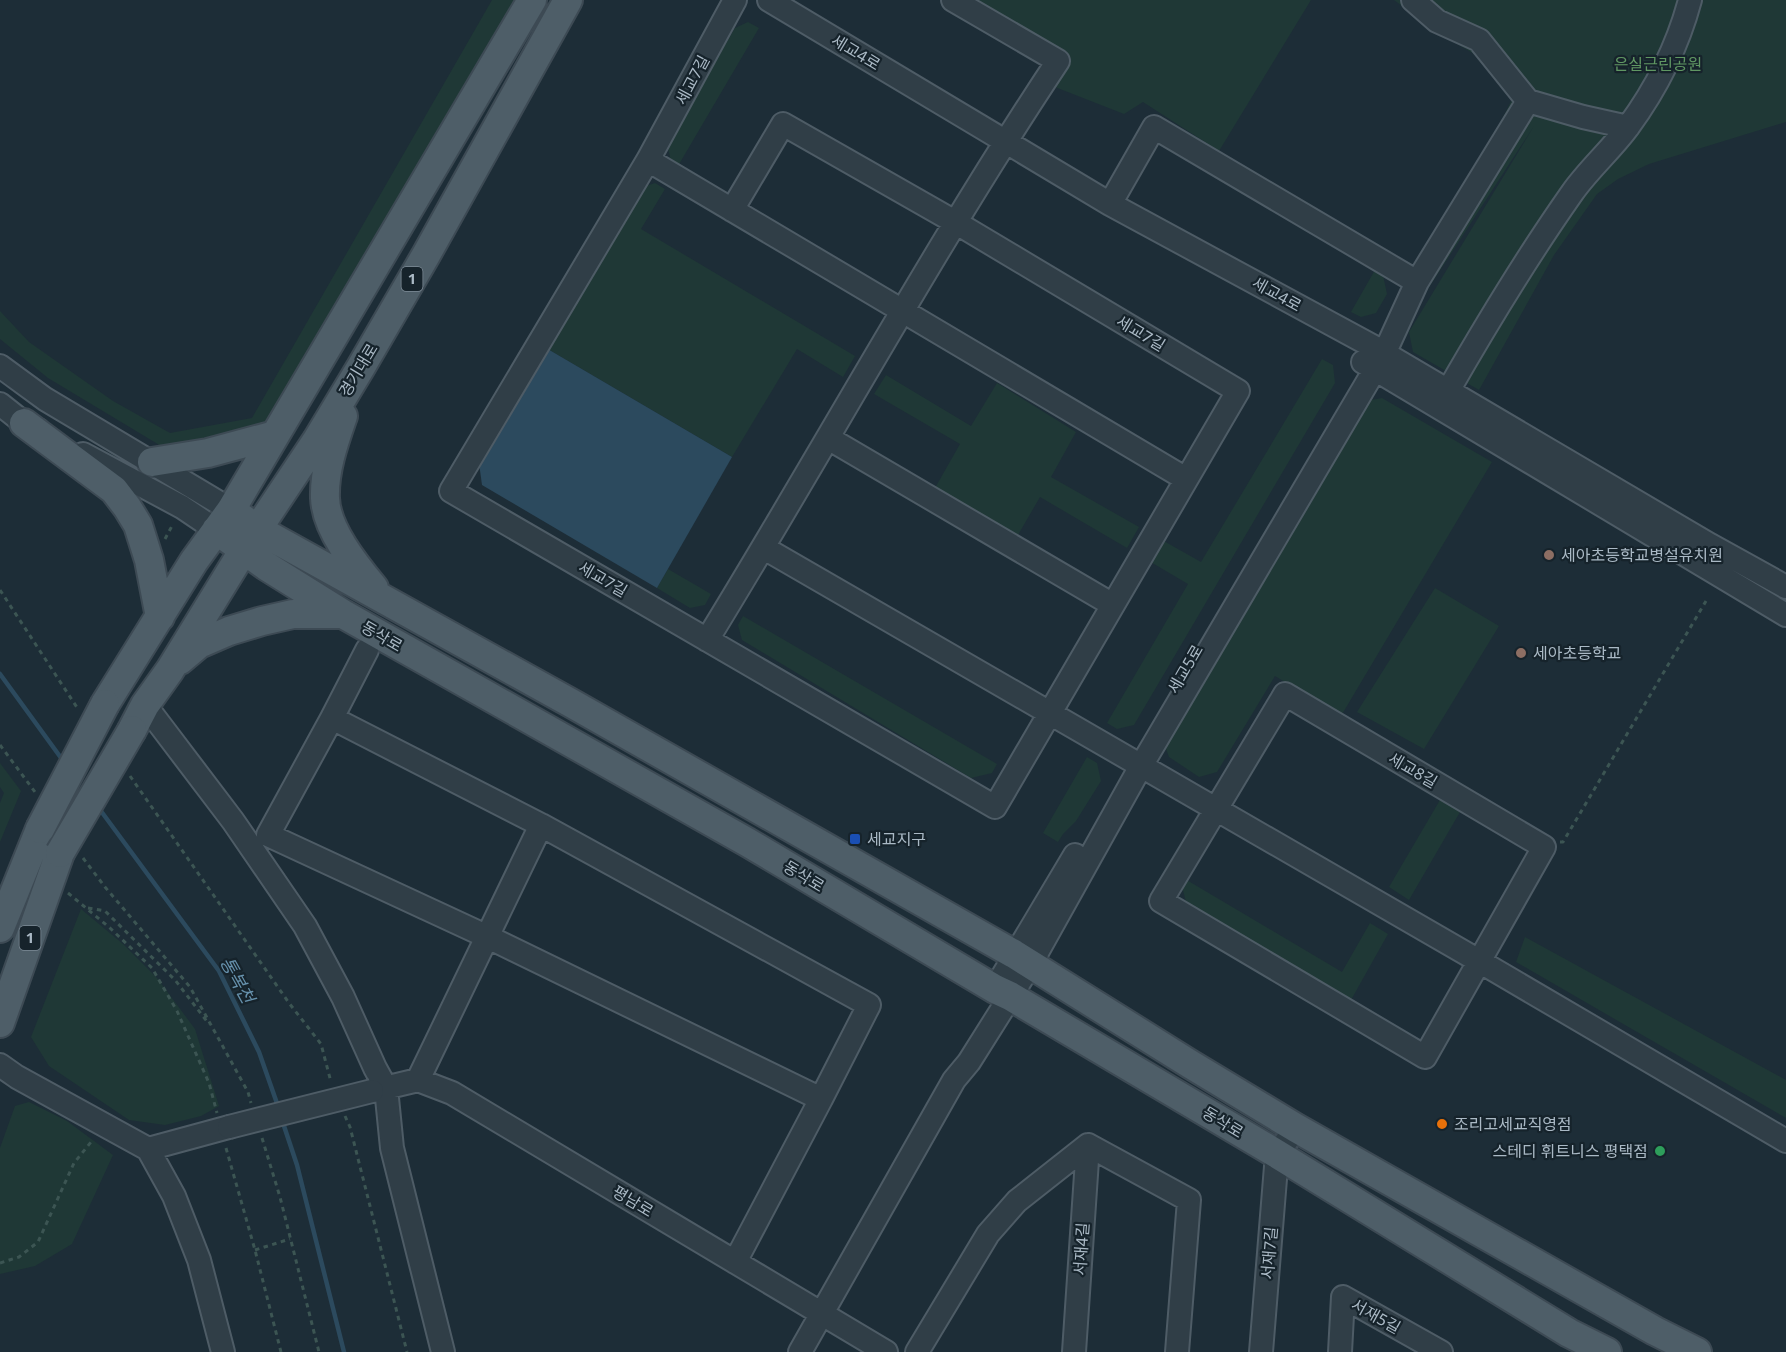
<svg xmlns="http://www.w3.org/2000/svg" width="1786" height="1352" viewBox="0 0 1786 1352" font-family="'Noto Sans','Noto Sans KR',sans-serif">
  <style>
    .green { fill: #1f3836 }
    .water { fill: #2c4a5e }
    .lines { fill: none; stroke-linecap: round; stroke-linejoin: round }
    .stream { stroke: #2c4a5e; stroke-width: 4.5 }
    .minor-casing { stroke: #4e5c66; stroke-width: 26 }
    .major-casing { stroke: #3d4a54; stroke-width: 32 }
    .path { stroke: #3c5553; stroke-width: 3; stroke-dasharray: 4.5 4.5; stroke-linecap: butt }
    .minor { stroke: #303e47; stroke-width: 22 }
    .major { stroke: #4e5e68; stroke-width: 28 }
    .minor-bridge-casing { stroke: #4e5c66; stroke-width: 26; stroke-linecap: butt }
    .major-bridge-casing { stroke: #3d4a54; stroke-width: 32; stroke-linecap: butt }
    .minor-bridge { stroke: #303e47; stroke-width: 22 }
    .major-bridge { stroke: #4e5e68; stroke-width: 28 }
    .education-dot { fill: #8d6e63; stroke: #16232b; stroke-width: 2 }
    .transit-dot { fill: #1a4fb4; stroke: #16232b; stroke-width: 2 }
    .food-dot { fill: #e8710a; stroke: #16232b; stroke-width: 2 }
    .leisure-dot { fill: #2e9e5b; stroke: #16232b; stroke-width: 2 }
    .labels { text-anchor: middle; stroke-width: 4.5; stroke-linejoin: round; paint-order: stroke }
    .shield { fill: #16232b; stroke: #7e8c97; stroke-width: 1.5 }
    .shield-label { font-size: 15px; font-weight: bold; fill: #aab9c5 }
    .street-label { font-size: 16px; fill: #aab9c5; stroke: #16232b }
    .park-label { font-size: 16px; fill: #609763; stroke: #16232b }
    .poi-label { font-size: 16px; fill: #aab9c5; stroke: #16232b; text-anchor: start }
    .water-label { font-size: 18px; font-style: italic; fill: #6691ac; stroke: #16232b }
  </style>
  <rect width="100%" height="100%" fill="#1d2d37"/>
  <path class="green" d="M492,0h25l-251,429 -95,23 -123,-74 -48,-39v-28l29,31 84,59 57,32 82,-15z
    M977,0h334l-92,151 -76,-49 -19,12 -69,-27 14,-33z
    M1394,0h392v122l-137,42 -31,15 -21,15 -43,61 -75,135 -66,-38 -4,-20 125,-206 -138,212 116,-239 -33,-42 -48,-29z
    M748,22l11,6 -81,138 -7,-5 -4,-17 68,-116z
    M655,183l10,6 -24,40 214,127 -12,21 -46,-28 -65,108 -186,-109 97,-161z
    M1375,270l8,5 4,19 -11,19 -15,4 -10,-5z
    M1322,359l11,6 2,18 -201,342 -17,4 -10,-6 81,-139 -39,-23 13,-21 39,22z
    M886,375l85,51 26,-43 79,49 -25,45 88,50 -12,21 -87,-51 -22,38 -83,-47 25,-44 -86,-50z
    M1382,398l110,64 -151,254 -66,-40 -58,96 -18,5 -30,-20 -5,-14 207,-343z
    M668,569l43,25 -6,11 -15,3 -33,-20z
    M1435,588l64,38 -75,123 -67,-37z
    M743,616l254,148 -5,9 -21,5 -229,-138 -4,-15z
    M1087,757l10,6 4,18 -25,40 -13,13 -5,8 -15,-9z
    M0,763l21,28 -21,51v-39l4,-10 -4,-6z
    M1440,800l20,12 -51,88 -20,-13z
    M1185,879l157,93 28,-49 18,11 -37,66 -165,-98 -4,-16z
    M81,909l42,35 34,34 38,51 24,77 -18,10 -36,9 -36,-5 -80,-54 -18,-29z
    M1525,937l261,143v38l-270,-156z
    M29,1102l38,19 46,34 -41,89 -37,22 -35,8v-126l15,-42z"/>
  <path class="water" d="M546,348l186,109 -75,131 -175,-103 -3,-22z"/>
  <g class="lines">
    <path class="stream" d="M0,674l64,88
      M98,807l121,164 40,81 20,57
      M282,1120l15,45 47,187"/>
    <defs>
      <path id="minor" d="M769,0l341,204 262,142 338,199 76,42
        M1413,0l24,21 42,19 49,61 -111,181
        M1528,101l55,16 45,10
        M648,160l538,319
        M732,210l51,-86 172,98 283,169 -243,416 -544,-316 197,-331 87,-160
        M1363,362l423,253
        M0,366l45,33 186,111
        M1448,391c39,-68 79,-134 124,-198 16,-23 39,-43 56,-66 28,-38 50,-82 62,-127
        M0,404l24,19 14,7
        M828,438l285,167
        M83,454l99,53 34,23
        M764,548l715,413 307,180
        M707,640c118,-192 226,-391 351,-579l-105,-61
        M367,650l-35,68 209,107 -123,255
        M1285,694l259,153 -119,210 -264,-156z
        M145,705l88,116 72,105 38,71 32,71 11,20 6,60 51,204
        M332,718l-64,117 220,102 333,162 48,-94 -328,-180
        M995,989l80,-134
        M0,1065l17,12 131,72 26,47 25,64 24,92
        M372,1091l46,-11 34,13 434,259
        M1088,1145l101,55 -12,152
        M148,1149l81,-22
        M735,1262l86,-163
        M800,1352l154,-272 15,-18 61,-97 111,-199 243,-412 33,-72 -263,-155 -44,77
        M917,1352l71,-118 29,-33 71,-56
        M1074,1352l14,-207
        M1261,1352l16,-198 19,-26
        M1340,1352l3,-55 98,55"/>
      <path id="major" d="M343,416c-9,26 -19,54 -18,82 1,31 30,67 49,90
        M24,423l90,67 13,17 11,18 11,35 11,57
        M152,462l56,-9 67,-18
        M231,510l26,19 314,174 443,251 176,110 106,64 359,203 42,21
        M216,530l50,36 77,48 404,228 248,147 15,7 267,158 292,179 38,19
        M180,660l19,-16 30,-13 33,-10 31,-7h50
        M105,704l89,-143 37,-51 301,-510
        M132,730l13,-25 25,-35 73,-119 74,-111 44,-73 65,-112 142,-255
        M0,928l40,-99
        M0,1023l60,-170"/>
    </defs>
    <use href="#minor" class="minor-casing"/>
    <use href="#major" class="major-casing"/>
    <path class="path" d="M165,539l8,-15
      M0,590l78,119
      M0,745l35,47
      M130,776l159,227 32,41 10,38
      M1560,842h3l143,-241
      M83,858l22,29 85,100 58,105 3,11
      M68,893l42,35 42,40 25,43 32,72 8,30
      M88,908l17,3 70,69 34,44
      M345,1116l5,11 57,225
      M262,1138l18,59 39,155
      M226,1148l29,102 26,102
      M255,1250l35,-11
      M0,1263l19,-6 19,-15 36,-79 17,-21"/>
    <use href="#minor" class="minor"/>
    <use href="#major" class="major"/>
    <defs>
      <path id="minor-bridge" d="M229,1127l143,-36"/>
      <path id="major-bridge" d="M40,829l65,-125
        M60,853l72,-123"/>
    </defs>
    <use href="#minor-bridge" class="minor-bridge-casing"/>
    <use href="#major-bridge" class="major-bridge-casing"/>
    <use href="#minor-bridge" class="minor-bridge"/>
    <use href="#major-bridge" class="major-bridge"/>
  </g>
  <g class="education-dot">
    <circle cx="1549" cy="555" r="6"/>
    <circle cx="1521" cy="653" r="6"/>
  </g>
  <rect class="transit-dot" x="849" y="833" width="12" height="12" rx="3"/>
  <circle class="food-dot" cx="1442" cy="1124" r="6"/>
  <circle class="leisure-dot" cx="1660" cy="1151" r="6"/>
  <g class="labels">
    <g class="shield">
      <rect x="401.5" y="267" width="21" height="24" rx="4.5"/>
      <rect x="19.5" y="926" width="21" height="24" rx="4.5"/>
    </g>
    <g class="shield-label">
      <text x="412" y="284">1</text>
      <text x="30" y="943">1</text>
    </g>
    <g class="street-label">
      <text transform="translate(856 52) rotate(31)" y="6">세교4로</text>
      <text transform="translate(692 80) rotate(-62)" y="6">세교7길</text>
      <text transform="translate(1277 294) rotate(29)" y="6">세교4로</text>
      <text transform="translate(1141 333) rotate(31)" y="6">세교7길</text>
      <text transform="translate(358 370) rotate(-59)" y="6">경기대로</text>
      <text transform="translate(603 579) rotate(30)" y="6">세교7길</text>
      <text transform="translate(382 636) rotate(30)" y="6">동삭로</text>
      <text transform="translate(1185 669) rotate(-60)" y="6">세교5로</text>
      <text transform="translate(1413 770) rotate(30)" y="6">세교8길</text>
      <text transform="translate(804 876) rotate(31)" y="6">동삭로</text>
      <text transform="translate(1223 1122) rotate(31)" y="6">동삭로</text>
      <text transform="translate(633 1201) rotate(31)" y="6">평남로</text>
      <text transform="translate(1081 1249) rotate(-86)" y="6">서재4길</text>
      <text transform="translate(1269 1253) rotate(-85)" y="6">서재7길</text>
      <text transform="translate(1376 1316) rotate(29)" y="6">서재5길</text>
    </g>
    <g class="park-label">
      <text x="1658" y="70">은실근린공원</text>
    </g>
    <g class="poi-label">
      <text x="1561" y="561">세아초등학교병설유치원</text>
      <text x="1533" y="659">세아초등학교</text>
      <text x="867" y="845">세교지구</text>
      <text x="1454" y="1130">조리고세교직영점</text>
      <text x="1648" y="1157" text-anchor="end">스테디 휘트니스 평택점</text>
    </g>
    <g class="water-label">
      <text transform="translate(237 980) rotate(61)" y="6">통복천</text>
    </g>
  </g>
</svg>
